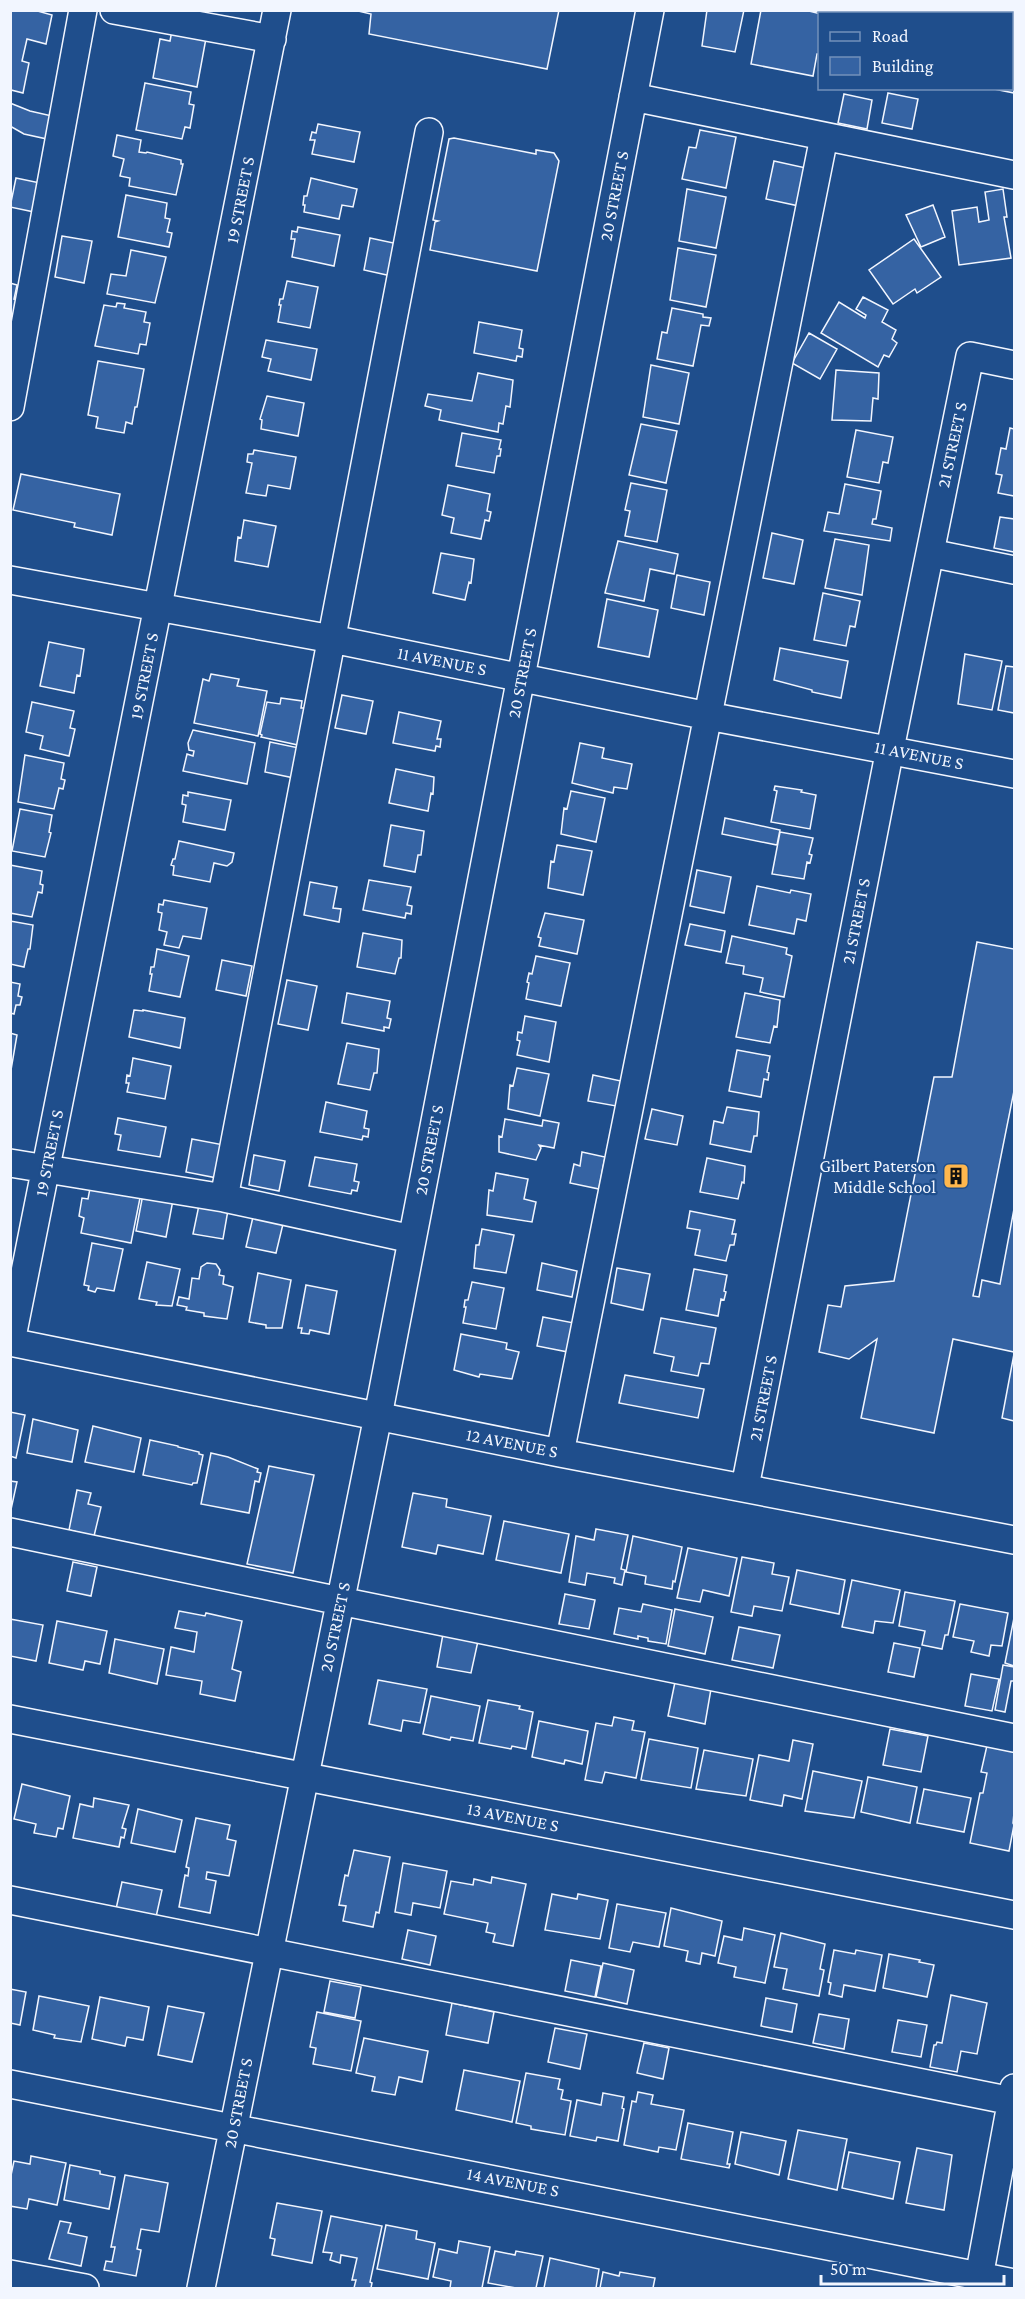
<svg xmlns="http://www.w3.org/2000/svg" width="1025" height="2299" viewBox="0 0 1025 2299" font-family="'Crimson Pro',serif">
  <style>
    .building { fill: #3563a3; stroke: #f2f6ff; stroke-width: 1.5 }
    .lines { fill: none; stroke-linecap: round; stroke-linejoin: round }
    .minor-casing { stroke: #f2f6ff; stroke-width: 30 }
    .minor { stroke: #1f4e8c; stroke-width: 27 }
    .labels { text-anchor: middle; stroke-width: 4.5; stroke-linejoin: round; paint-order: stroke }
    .street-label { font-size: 18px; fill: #f2f6ff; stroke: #1f4e8c }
    .poi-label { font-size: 18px; fill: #f2f6ff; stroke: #1f4e8c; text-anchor: end }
  </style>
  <rect width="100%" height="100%" fill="#1f4e8c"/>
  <path class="building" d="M10,10h24l18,5 -6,29 -19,-5 -5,22 7,2 -6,30 -12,-3 -1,3z
    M354,10h205l-12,59 -178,-35 2,-20z
    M707,10h37l-9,42 -33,-6z
    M761,10h44l16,4 -1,40h-3l-4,22 -62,-12z
    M173,25l34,8 -10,54 -44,-9 7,-39 10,2z
    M1012,54l2,1v38l-20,-4 18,-1z
    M145,83l46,9 -2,12 5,1 -4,23 -5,-1 -3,12 -46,-9z
    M888,93l30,6 -6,30 -30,-6z
    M844,94l28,6 -5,29 -29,-6z
    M10,103l20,8 22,5 -5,23 -23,-5 -14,-8z
    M318,124l42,8 -6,30 -42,-8 3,-14h-5l2,-8 4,1z
    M700,130l36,7 -10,51 -44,-9 7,-32 7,1z
    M117,135l24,5 -2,12 7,1 1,-1 34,8v4h2l-7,31 -47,-9 1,-8 -10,-2 4,-17 -11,-3z
    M454,138l82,16v-4l18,3 5,8 -22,110 -107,-21 5,-28 3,-1 -5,-1 16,-81z
    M774,161l32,7 -7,38 -33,-7z
    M16,178l29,6 -6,29 -29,-6z
    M311,178l46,11 -4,18 -11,-2 -3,14 -35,-7 1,-7h-2l1,-9h3z
    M687,189l39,8 -10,51 -37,-7z
    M1003,189l4,28h-3l7,41 -52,7 -7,-54 25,-4 2,15 10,-2 -4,-28z
    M126,195l41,8 -2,15 5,1 -3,13 5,1 -3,14 -51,-10z
    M933,205l12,32 -24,10 -15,-32z
    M298,227l42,8 -6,31 -42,-9 3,-18h-4l1,-8 5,1z
    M62,236l30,5 -8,42 -29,-6z
    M370,238l33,7 -7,32 -32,-7z
    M914,239l27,38 -24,16 -2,-4 -22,15 -24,-34z
    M678,248l38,7 -10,52 -36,-7z
    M131,250l35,7 -11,46 -48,-9 4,-20 15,2z
    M287,281l31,6 -8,41 -32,-6 3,-17h-2l1,-6h3z
    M10,283l7,2 -3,14 7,1 -4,16 -7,-1z
    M863,297l25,13 -6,12 14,8 -4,9 5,4 -8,14 -5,-2 -6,12 -57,-34 18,-31 26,16 1,-3 -10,-6z
    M117,303l8,1 -1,4 22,4 -2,10 6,1 -4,22 -6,-1 -2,10 -43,-8 9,-41 12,2z
    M672,308l31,6v3l8,1 -2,8 -8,-1 -8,41 -36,-7 5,-27 5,1z
    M479,322l43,8 -3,18 4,1 -1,8 -5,-1 -1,5 -42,-8z
    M809,333l28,16 -17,30 -28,-16z
    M266,340l51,9 -6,31 -43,-9 3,-12 -9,-2z
    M98,361l46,8 -7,38h-2l-3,17 -6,-2 -2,11 -28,-5 2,-11 -10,-2z
    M651,365l38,8 -10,51 -36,-7z
    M836,370l43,3 -1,26 -5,-1 -2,23 -39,-1z
    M478,373l35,7 -3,27 -4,-1 -3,18 -4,-1 -1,9 -59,-12 2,-10 -16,-4 3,-12 44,7z
    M267,396l37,7 -6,33 -37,-7 1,-9 -2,-1z
    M641,424l36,7 -11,52 -37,-8z
    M1010,428l4,1v67l-16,-3 4,-18 -6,-1 5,-26 5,1z
    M856,430l37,7 -5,26 -5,-1 -4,21 -32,-6z
    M462,433l39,7 -2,9h2l-1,7h-3l-3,17 -38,-7z
    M254,450l42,7 -6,32 -22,-4 -2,11 -20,-3 6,-30 -5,-1 1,-8h5z
    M21,474l99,20 -8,41 -38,-8 1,-4 -62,-13z
    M631,483l36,7 -10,52 -32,-6 5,-25 -5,-1z
    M845,484l36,7 -5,28h-3l-1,5 20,4 -2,13 -66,-10 4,-19 11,2z
    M448,485l42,9 -3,17 4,1 -2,9 -4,-1 -4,19 -30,-6 3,-15 -12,-3z
    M1000,517l14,2v33l-20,-4z
    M244,520l32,6 -8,41 -33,-6 3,-24 3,1z
    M772,533l31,7 -9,44 -31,-6z
    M835,539l34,6 -7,50 -37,-7z
    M618,541l60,13 -4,20 -24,-5 -6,32 -39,-8z
    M441,553l33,6 -3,24 -2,-1 -4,18 -32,-7z
    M677,575l33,7 -6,33 -33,-7z
    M823,593l37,8 -5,26 -5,-1 -4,20 -32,-6z
    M607,599l51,11 -9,47 -51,-10z
    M49,642l35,7 -4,27 -3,-1 -3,18 -34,-7z
    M780,648l68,13 -7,37 -29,-6v-2l-38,-10z
    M965,654l37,7 -10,49 -34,-6z
    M1006,666l8,1v46l-16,-3z
    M211,674l28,5 -2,7 30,5 -9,45 -64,-13 9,-44 6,2z
    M342,695l31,6 -7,33 -31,-6z
    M281,698l21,3 -1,7h4l-7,37 -37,-8 1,-2 -2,-1 7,-32 13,2z
    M32,702l42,9 -4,17 5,1 -6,27 -29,-7 3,-13 -17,-4z
    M399,712l42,9 -4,18h4l-1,8 -4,-1 -1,5 -42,-8z
    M193,730l62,13 -8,41 -64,-13 4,-17 6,2 1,-5 -5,-1 -1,-7z
    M270,742l29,6 -5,30 -29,-6z
    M580,743l24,5 -2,10 30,6 -5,25 -13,-2 -1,6 -41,-10z
    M25,755l39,8 -3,16 4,1 -2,9 -4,-1 -5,21 -36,-7z
    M396,769l38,8 -1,17 -2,-1 -3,18 -39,-8z
    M775,786l27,4 -1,2 15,3 -6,34 -39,-7 6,-31 -3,-1z
    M571,791l34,7 -9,44 -35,-8 3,-26 3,1z
    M188,792l43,8 -6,30 -42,-8 3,-17 -4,-1 1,-9 5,1z
    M20,809l32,6 -3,17 2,1 -6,24 -33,-6z
    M725,818l55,12 -3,15 -55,-11z
    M391,825l33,6 -3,24h-3l-3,17 -31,-6z
    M780,832l33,6 -4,16 3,1 -2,8 -3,-1 -3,17 -32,-5z
    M179,841l55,12 -2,9 -5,4 -13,-3 -4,19 -37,-7 1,-9 -3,-1 2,-6h2z
    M557,845l35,6 -9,44 -35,-7 3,-27 3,1z
    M10,865l32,6 -2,13 3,1 -1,8 -4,-1 -6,25 -22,-4z
    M697,870l34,7 -7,36 -34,-7z
    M369,880l42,7 -4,18 5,1 -1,8 -5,-1 -1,5 -42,-8z
    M310,882l27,5 -4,21 8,1 -2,13 -35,-7z
    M757,886l33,7 1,-3 20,4 -5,27 -9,-2 -3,15 -45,-9z
    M164,900l43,8 -6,31 -18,-3 -4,12 -15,-3 3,-13 -8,-2 3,-17 -4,-1 1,-8 4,1z
    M545,913l39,7 -7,34 -38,-8 2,-8 -3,-1z
    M10,921l23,4 -3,24h-2l-4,18 -14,-3z
    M690,924l35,7 -4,21 -36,-7z
    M363,933l39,7 -1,18h-2l-4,16 -38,-7z
    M732,936l55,12 -1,6 6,2 -8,41 -24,-5 3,-14 -20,-4 1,-8 -18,-3z
    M977,942l37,7v142l-41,205 6,1 3,-17 18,4 14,-75v143l-61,-13 -19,94 -73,-15 16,-79 -28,20 -30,-7 9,-47 13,2 4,-21 49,-5 40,-204h18z
    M157,949l32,7 -9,41 -31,-6 3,-17h-2l1,-7h3z
    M536,956l34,7 -9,43 -35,-7 3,-16 -2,-1 2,-9 3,1z
    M222,960l30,6 -6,30 -30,-6z
    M287,980l30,6 -9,44 -30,-6z
    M10,982l10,2 -2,12 4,1 -2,8h-4l-2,9 -4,-1z
    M347,993l43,8 -3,17 4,1 -2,9 -5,-1v4l-42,-8z
    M745,993l35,7 -3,27 -3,-1 -4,17 -34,-6z
    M134,1010l9,1v-1l42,8 -5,30 -51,-11z
    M525,1016l31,6 -7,40 -32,-7 3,-14 -3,-1 1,-8 4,1z
    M10,1033l7,2 -6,35h-1z
    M347,1043l32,6 -2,24h-3l-4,17 -32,-6z
    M737,1050l33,6 -3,16 2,1 -1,7 -4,-1 -3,18 -32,-6z
    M133,1058l38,8 -6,33 -38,-7 2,-9h-3l1,-8 3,1z
    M517,1068l32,6 -9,42 -32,-7 2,-24 3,1z
    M593,1075l28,6 -5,25 -28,-5z
    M326,1102l41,9 -3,17 5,1 -1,8 -5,-1 -1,4 -42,-8z
    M727,1107l32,5 -2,24h-3l-3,16 -41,-8 4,-23 9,2z
    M652,1109l31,7 -6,29 -32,-6z
    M118,1118l48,9 -6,30 -42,-7 3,-15 -6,-1z
    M505,1119l37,7 1,-6 16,3 -5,25 -15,-3 2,3 -5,12 -37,-8v-16l3,1z
    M192,1139l32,6 -7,33 -31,-6z
    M582,1152l23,5 -6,32 -29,-6 4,-19 6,2z
    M254,1155l31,6 -6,30 -30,-6z
    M315,1157l42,7 -3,17 5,1 -2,9 -5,-1 -1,4 -42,-8z
    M707,1158l38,8 -1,17 -2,-1 -4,17 -38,-7z
    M496,1173l32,6 -4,20 12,3 -4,20 -45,-7 2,-25 4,1z
    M91,1183l50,10 -10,50 -50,-10 3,-15 -5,-2 3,-18 6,1z
    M143,1194l30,6 -7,37 -30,-6z
    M199,1205l29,5 -5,29 -30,-5z
    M690,1211l45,9 -3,14h4l-2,11h-4l-4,16 -31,-6 5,-25 -13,-2z
    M253,1217l30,7 -7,29 -30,-6z
    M482,1229l32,6 -8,38 -32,-5 2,-23h3z
    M92,1243l31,6 -9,42 -17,-3 -2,4 -7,-2 1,-4 -5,-1z
    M147,1262l33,7 -8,37 -16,-1 1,-3 -18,-3z
    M207,1263l9,1 4,6 -1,5 5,1 -1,8 10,3 -6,32 -23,-3v-3l-18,-3 1,-3 -10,-2 2,-8 10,2 3,-21 7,1 2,-12z
    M542,1263l35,8 -5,26 -35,-7z
    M617,1268l33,6 -7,36 -32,-7z
    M694,1269l33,6 -3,16 2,1 -2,8 -3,-1 -3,17 -32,-6z
    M258,1273l33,7 -9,48h-16v-3l-17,-3z
    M472,1282l32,6 -8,41 -33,-6 3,-16h-2l1,-7h3z
    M306,1285l31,6 -8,43 -19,-4 -1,4 -8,-1 1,-5h-4z
    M543,1317l31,6 -6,29 -31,-6z
    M661,1318l55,10 -7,36 -8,-1 -3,13 -27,-5 3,-14 -20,-4z
    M461,1334l46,9 -1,6 13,3 -7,27 -32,-5 -1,3 -25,-7z
    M1014,1354v67l-12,-3z
    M625,1375l79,14 -6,29 -79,-15z
    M10,1412l15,3 -9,43 -6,-2z
    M33,1419l45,11 -6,32 -45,-9z
    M93,1426l48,12 -7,34 -49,-10z
    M150,1440l28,6v1l21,5v2l4,1 -6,28h-4l-1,2 -49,-10z
    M211,1453l17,4 30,12 -1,3 4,1 -2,9 -4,-1 -6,32 -48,-9z
    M269,1466l45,9 -21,98 -46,-9z
    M10,1481l7,1 -7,32z
    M77,1490l14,3 -3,11 13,3 -7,29 -25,-6z
    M413,1493l34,6 -1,8 45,9 -8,38 -45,-9 -2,9 -34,-7z
    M504,1521l65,13 -8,39 -65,-13z
    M596,1529l32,6 -7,34 4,1 -3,15 -8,-2 1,-5 -28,-5 -2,12 -16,-3 7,-46 18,4z
    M633,1536l49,11 -7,35 -2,-1 -1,8 -27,-5 1,-8 -20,-4z
    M688,1548l49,10 -8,38 -26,-6 -3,12 -23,-4z
    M742,1557l32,6 -2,11 17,3 -7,34 -28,-5 -2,10 -21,-4z
    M73,1562l24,5 -6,29 -24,-5z
    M797,1570l48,10 -6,34 -49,-10z
    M852,1580l48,10 -7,33 -18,-2 -2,12 -31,-6z
    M905,1592l50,9 -7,34h-3l-3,14 -20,-4 3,-14 -26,-5z
    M565,1594l30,6 -6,29 -30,-5z
    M643,1604l29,6 -6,34 -18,-3v-3l-10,-2v3l-24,-5 5,-26 22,4z
    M960,1604l48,9 -6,33 -11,-1 -2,11 -18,-4 3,-11 -21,-4z
    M675,1609l38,8 -8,37 -37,-8z
    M179,1611l26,5 1,-3 36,8 -10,48 9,3 -6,29 -35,-7 2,-13 -36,-6 5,-28 23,5 3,-20 -22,-4z
    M1014,1618v48l-9,-3z
    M10,1619l33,6 -7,36 -26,-5z
    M57,1621l50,10 -7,33 -15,-3 -2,9 -34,-7z
    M739,1627l41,8 -7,33 -41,-8z
    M443,1634l35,7 -7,32 -34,-6z
    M115,1639l49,10 -7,35 -48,-11z
    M894,1643l26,5 -6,29 -26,-5z
    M1003,1665l11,2v14h-3l-6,31 -10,-2z
    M971,1674l28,5 -7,32 -27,-5z
    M378,1680l49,9 -7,34 -17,-3 -2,11 -32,-7z
    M675,1682l36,7 -6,35 -37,-8z
    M431,1696l49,10 -7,35 -22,-4 -1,3 -27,-6z
    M488,1700l32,6 -1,3 14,3 -7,37 -14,-3 -1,3 -32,-6z
    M614,1717l20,4 -2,9 13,2 -9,46 -31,-6 -3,11 -17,-3 11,-57 16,3z
    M539,1721l49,10 -6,33 -17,-4 -1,4 -32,-7z
    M890,1729l38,7 -7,36 -38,-7z
    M649,1739l49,9 -7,40 -50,-8z
    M793,1740l20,4 -11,55 -18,-4 -2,11 -32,-6 9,-45 30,6z
    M988,1741l26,5v67l-1,10 1,2 -5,26 -39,-8 10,-50h3l4,-20 -6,-1z
    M704,1750l49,9 -7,37 -50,-7z
    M813,1771l49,10 -8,37 -49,-7z
    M868,1777l49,10 -7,36 -49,-11z
    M22,1784l48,12 -7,33 -5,-1 -2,9 -22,-4 2,-9 -22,-5z
    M924,1789l47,9 -7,34 -47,-9z
    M94,1798l35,7 -7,23 4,1 -2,9 -3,-1 -2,10 -46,-9 7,-34 13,3z
    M138,1809l44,11 -7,32 -44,-9z
    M196,1818l34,7 -3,14 9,2 -7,35 -22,-4 -1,7 10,2 -6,32 -31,-6 6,-32 3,1 1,-8 -3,-1z
    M354,1850l36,7 -11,56 -3,-1 -3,15 -30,-6 3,-15 -7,-1 6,-30 3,1z
    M403,1863l44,8 -7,37 -27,-5 -2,12 -16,-3z
    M492,1877l34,7 -13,62 -20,-4 2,-8 -9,-2 2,-9 -44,-9 7,-33 22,4 1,-6 17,4z
    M122,1882l40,8 -6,27 -40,-8z
    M552,1894l25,5 1,-5 30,6 -8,39 -55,-9z
    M617,1904l49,9 -7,34 -26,-5 -3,10 -21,-4z
    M671,1908l51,13 -7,35 -13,-3 -2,11 -14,-3 2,-10 -24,-5z
    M744,1928l31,7 -10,48 -31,-6 2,-10 -18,-4 6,-27 18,4z
    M408,1930l28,6 -6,29 -28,-6z
    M781,1933l44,11 -5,25 4,1 -5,26 -36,-7 4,-20 -13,-2z
    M834,1950l21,4 1,-4 26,5 -7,36 -31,-6 -2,12 -13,-3 2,-11 -3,-1z
    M889,1954l31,6 -1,2 15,3 -7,32 -44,-9z
    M571,1960l30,6 -6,31 -30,-6z
    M603,1963l31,7 -7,34 -31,-7z
    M330,1981l31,6 -6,31 -31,-6z
    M10,1989l16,3 -6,33 -10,-2z
    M951,1995l36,8 -10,51 -16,-3 -4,21 -27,-5 4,-22h2l1,-3 5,1z
    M39,1996l50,10 -8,36 -27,-4 1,-3 -22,-5z
    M100,1997l49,10 -6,33 -16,-3 -2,9 -33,-7z
    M766,1998l31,6 -5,28 -31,-6z
    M452,2003l42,9 -6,31 -42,-8z
    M168,2006l36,7 -12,49 -34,-7z
    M317,2012l44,9 -10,50 -38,-7 3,-16 -6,-1z
    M819,2014l30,5 -5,30 -31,-6z
    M898,2020l29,5 -6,32 -29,-5z
    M555,2028l32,6 -7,35 -32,-7z
    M364,2038l64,13 -6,31 -23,-5 -4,18 -23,-4 3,-14 -19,-4z
    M644,2043l25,5 -6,31 -26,-6z
    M464,2070l56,11 -8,41 -56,-12z
    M526,2073l34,6 -2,10 5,1 -2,9 10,2 -6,34 -34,-6v-3l-15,-3z
    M638,2092l15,3 -2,9 33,6 -8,40 -17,-3 -1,5 -34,-7 8,-44 4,1z
    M603,2093l21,4 -2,11 2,1 -6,32 -21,-4 -1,4 -26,-5 7,-36 24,5z
    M688,2123l45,9 -6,32h3l-1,4 -48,-9z
    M798,2130l49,9 -10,51 -49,-11z
    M741,2132l45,9 -7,34 -44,-11z
    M917,2148l35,7 -8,55 -38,-7z
    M849,2152l51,10 -7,37 -51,-11z
    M31,2156l35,7 -9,42 -28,-6 -2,10 -17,-3v-26l4,-19 16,3z
    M70,2165l30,6v3l15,3 -6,32 -45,-9z
    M125,2175l43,8 -9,49 -18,-3 -4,20 4,1 -5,26 -32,-6 2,-9 6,1 3,-15h-4z
    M277,2203l45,8 -10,52 -40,-8 3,-16 -5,-1z
    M331,2216l51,10 -12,56 2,1 -1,5h-17l2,-8h-4l5,-22 -16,-3 -1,8 -10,-3 2,-7 -9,-1z
    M60,2221l11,2 -3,10 19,4 -6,29 -32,-7z
    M386,2225l31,6 -1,8 19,4 -7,36 -51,-10z
    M459,2241l31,6 -8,41h-32l1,-7 -18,-4 6,-28 18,4z
    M495,2251l20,4 1,-4 27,5 -7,32h-20l-28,-5z
    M550,2258l49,11 -3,19h-52z
    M603,2272l16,4 1,-4 35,6 -2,10h-53z"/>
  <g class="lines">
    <defs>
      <path id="minor" d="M114,10l158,29
        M633,97l381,78
        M10,407l73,-397
        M930,553l84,17
        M10,580l322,59 376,77 306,58
        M10,1163l214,35 188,41
        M224,1198l205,-1066
        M10,1342l550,111 454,87
        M11,1342l266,-1332
        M560,1453l264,-1316
        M745,1487l145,-738 80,-393 44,9
        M10,1532l330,69 674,137
        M10,1719l1004,196
        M10,1900l1002,201
        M10,2084l1004,199
        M10,2274l75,14
        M201,2288l177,-872 272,-1406
        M977,2288l37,-200"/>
    </defs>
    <use href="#minor" class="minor-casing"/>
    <use href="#minor" class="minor"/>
  </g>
  <defs>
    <symbol id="building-square" viewBox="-11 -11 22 22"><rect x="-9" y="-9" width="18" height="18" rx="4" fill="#ffb74d" stroke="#1f4e8c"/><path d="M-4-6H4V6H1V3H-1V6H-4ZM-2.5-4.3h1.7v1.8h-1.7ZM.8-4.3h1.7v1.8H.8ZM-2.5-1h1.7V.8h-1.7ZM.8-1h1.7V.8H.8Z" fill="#111"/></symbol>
  </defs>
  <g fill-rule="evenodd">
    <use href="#building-square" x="941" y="1161" width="30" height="30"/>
  </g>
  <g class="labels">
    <g class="street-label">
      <text transform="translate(614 196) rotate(-79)" y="6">20 STREET S</text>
      <text transform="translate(240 200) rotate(-79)" y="6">19 STREET S</text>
      <text transform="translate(952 445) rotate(-78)" y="6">21 STREET S</text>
      <text transform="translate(442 661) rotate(11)" y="6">11 AVENUE S</text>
      <text transform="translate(522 673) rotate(-79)" y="6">20 STREET S</text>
      <text transform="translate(144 676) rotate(-79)" y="6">19 STREET S</text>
      <text transform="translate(919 755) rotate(11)" y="6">11 AVENUE S</text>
      <text transform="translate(856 921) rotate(-79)" y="6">21 STREET S</text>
      <text transform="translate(429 1150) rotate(-79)" y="6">20 STREET S</text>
      <text transform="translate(49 1153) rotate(-79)" y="6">19 STREET S</text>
      <text transform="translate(763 1398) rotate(-79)" y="6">21 STREET S</text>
      <text transform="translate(512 1443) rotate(11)" y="6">12 AVENUE S</text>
      <text transform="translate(335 1627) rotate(-78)" y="6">20 STREET S</text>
      <text transform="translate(513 1817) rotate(11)" y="6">13 AVENUE S</text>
      <text transform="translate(238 2103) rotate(-79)" y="6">20 STREET S</text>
      <text transform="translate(513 2182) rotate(11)" y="6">14 AVENUE S</text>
    </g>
    <g class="poi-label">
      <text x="936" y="1172">Gilbert Paterson<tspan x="936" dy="21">Middle School</tspan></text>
    </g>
  </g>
  <rect width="1025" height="2299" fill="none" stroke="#f2f6ff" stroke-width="24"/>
  <rect x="818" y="12" width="195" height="78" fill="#1f4e8c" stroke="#7391ba" stroke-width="1.5"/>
  <rect x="830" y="32" width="30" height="9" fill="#1f4e8c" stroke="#7391ba" stroke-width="1.5"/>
  <text x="872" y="42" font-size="18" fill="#f2f6ff">Road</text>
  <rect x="830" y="57" width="30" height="18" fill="#3563a3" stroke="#7391ba" stroke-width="1.5"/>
  <text x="872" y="72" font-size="18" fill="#f2f6ff">Building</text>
  <path d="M821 2275v9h183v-9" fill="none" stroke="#f2f6ff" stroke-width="3"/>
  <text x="830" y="2275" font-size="18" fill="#f2f6ff" stroke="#1f4e8c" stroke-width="4.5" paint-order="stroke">50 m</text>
</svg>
